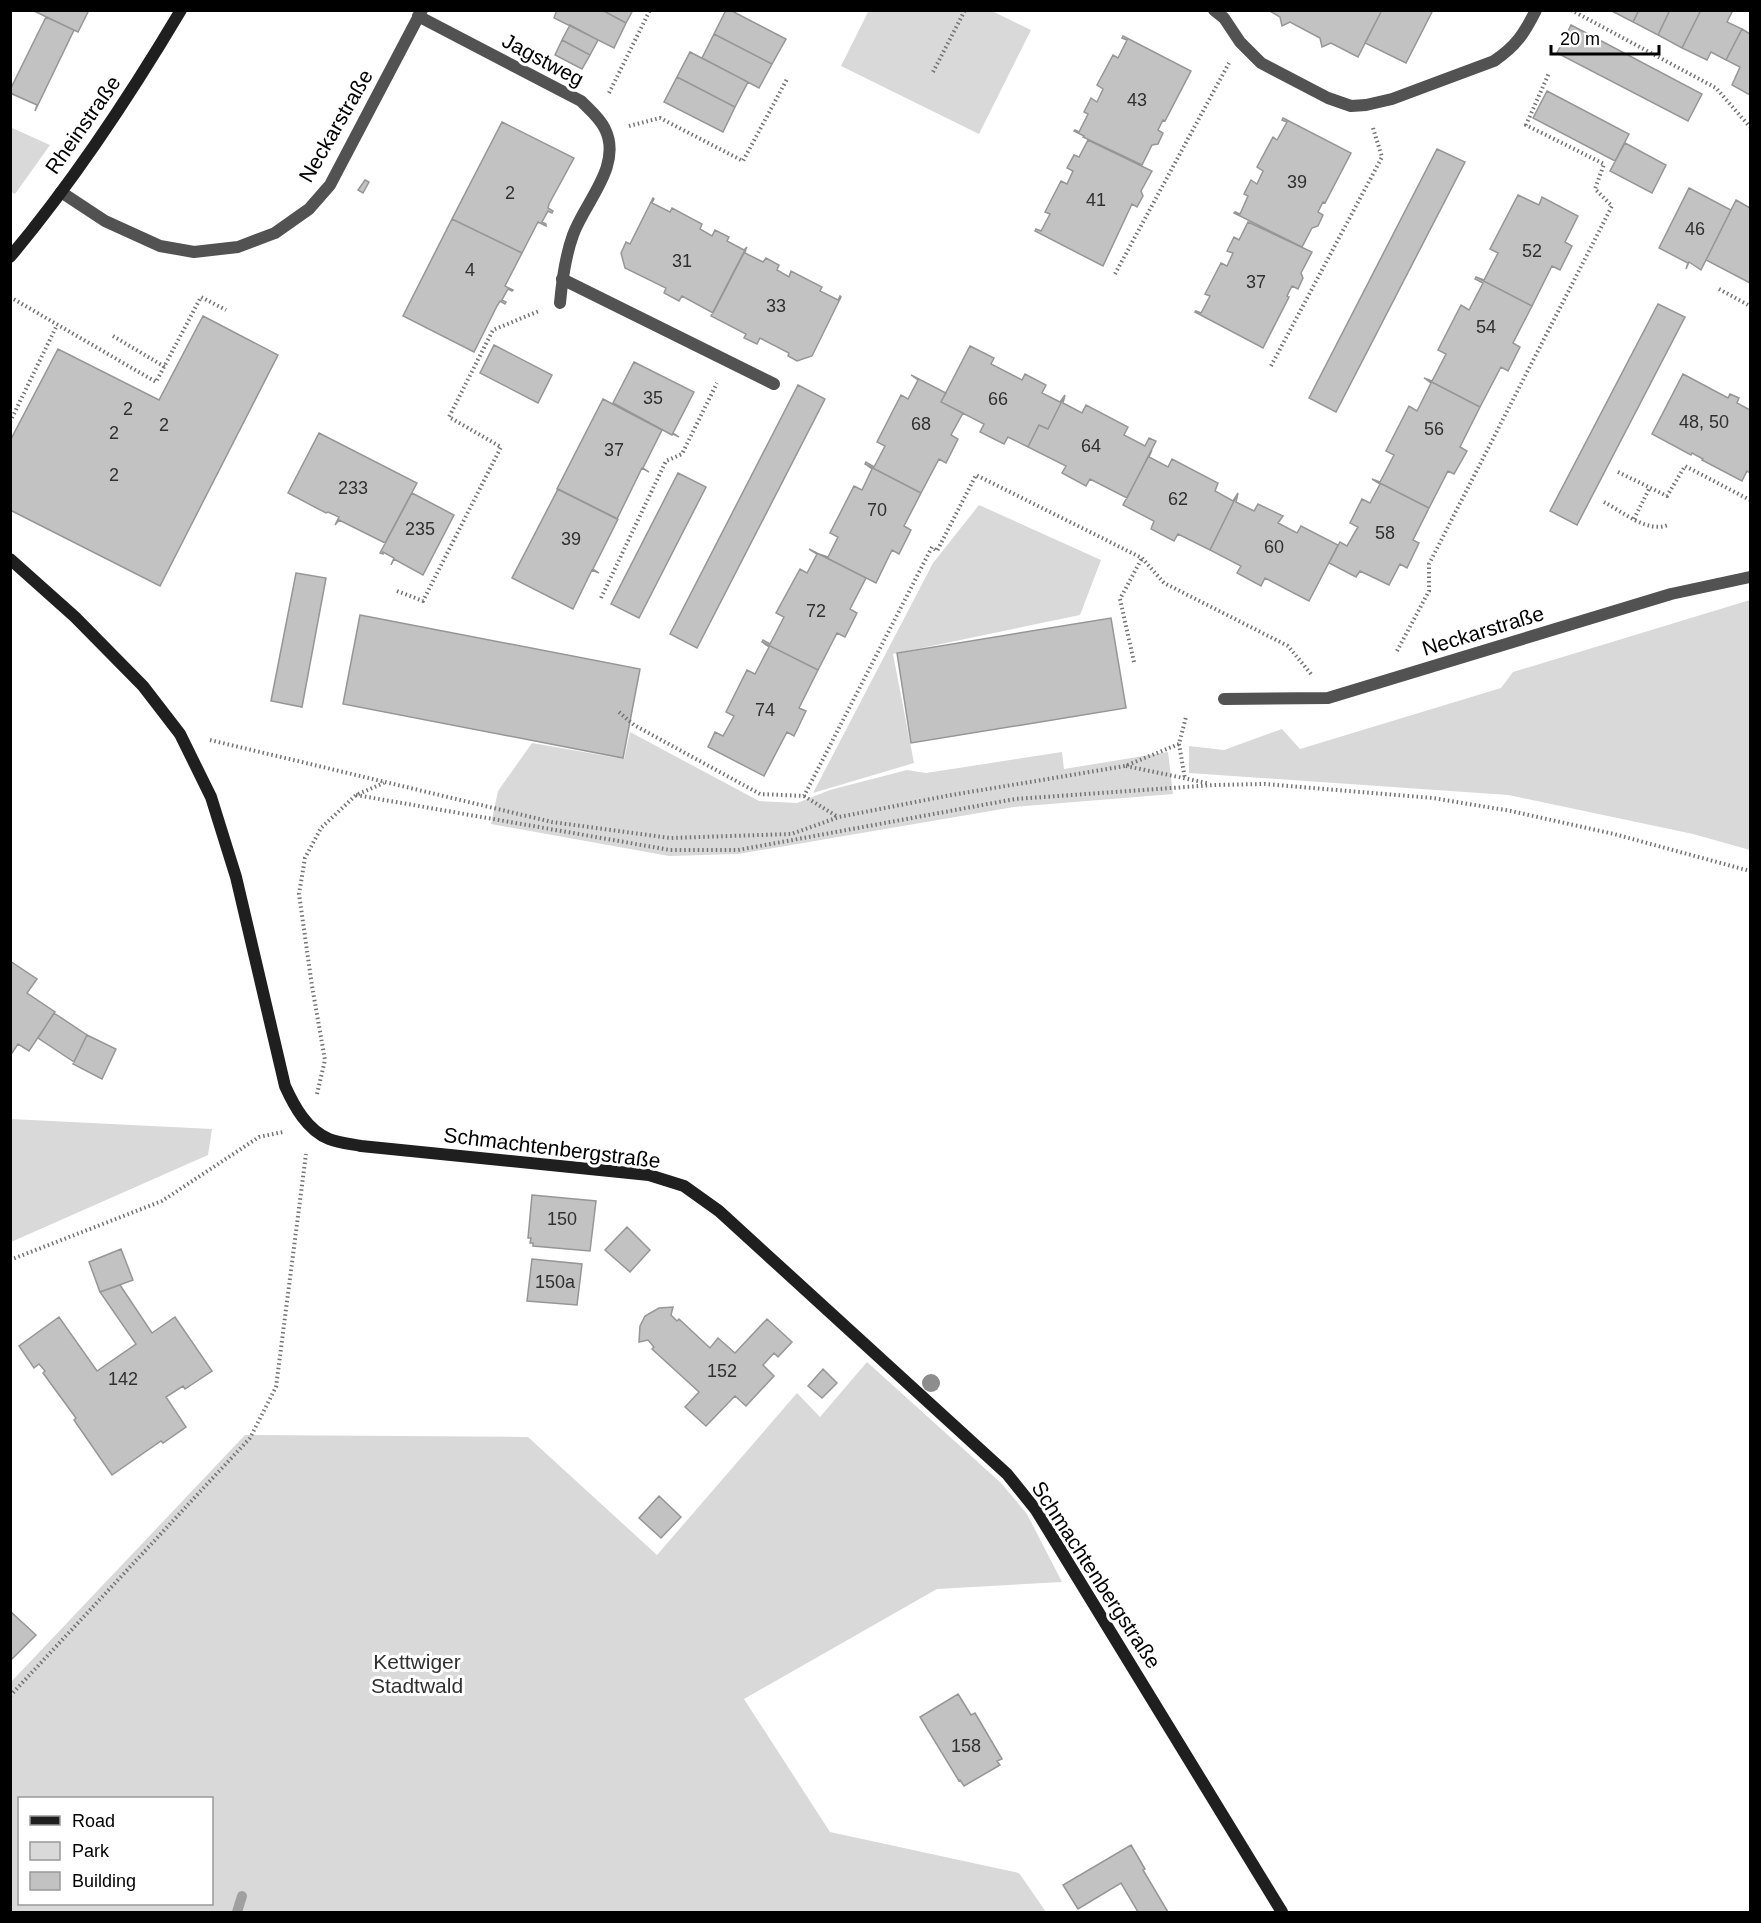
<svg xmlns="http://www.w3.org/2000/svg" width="1761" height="1923" viewBox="0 0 1761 1923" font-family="Helvetica,sans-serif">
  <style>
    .green { fill: #d9d9d9; fill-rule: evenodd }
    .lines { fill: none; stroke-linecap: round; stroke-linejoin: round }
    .stream { stroke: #a0a0a0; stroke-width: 10 }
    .building { fill: #c2c2c2; stroke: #969696; stroke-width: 1.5 }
    .path { stroke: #747474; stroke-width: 4; stroke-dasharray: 1.5 3; stroke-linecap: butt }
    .lane { stroke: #525252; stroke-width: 12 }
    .street { stroke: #525252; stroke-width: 12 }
    .secondary { stroke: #1f1f1f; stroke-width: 12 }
    .tree { fill: #8d8d8d }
    .labels { text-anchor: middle; stroke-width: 6; stroke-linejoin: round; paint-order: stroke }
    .number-label { font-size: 18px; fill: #303030 }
    .street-label { font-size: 21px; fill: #000; stroke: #fff }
    .park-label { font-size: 21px; fill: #303030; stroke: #fff }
  </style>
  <rect width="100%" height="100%" fill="#fff"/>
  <path class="green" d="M869,10l123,1 39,19 -52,104 -138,-68z
    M10,127l40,18 -35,49 -4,-2z
    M979,505l122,55 -21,55 -187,39 21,109 -101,30 120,-230z
    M1750,600v250l-57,-16 -185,-39 -319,-22v-27l35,4 58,-21 18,20 201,-61 12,-16z
    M630,732l129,69 38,2 33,-13 77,-20 19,3 136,-21 2,17 104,-17 5,42 -159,13 -276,47 -69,2 -178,-32 7,-33 34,-48 92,16z
    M10,1119h1l201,10 -4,26 -197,87z
    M867,1362l134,121 26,31 35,68 -125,7 -193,110 86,133 189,41 27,39h-1035v-230l234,-247 283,2 129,118 140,-162 23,24zM212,1798v106h-192v-106z"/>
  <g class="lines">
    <path class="stream" d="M237,1912l5,-16"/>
  </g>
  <path class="building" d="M32,10h57l-11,22z
    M557,10h45l24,13 -12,25 -60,-30z
    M602,10h31l-7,13z
    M726,10h4l56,29 -14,25 -58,-30z
    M1268,10h114l-24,47 -27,-14 -9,4 -2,-9 -30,-16 -8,4 -2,-9z
    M1382,10h51l-27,53 -41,-20z
    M1610,10h29l-6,12z
    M1639,10h31l-12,25 -25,-13z
    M1670,10h31l-19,38 -24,-13z
    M1701,10h32l-6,12 15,7 -16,31 -15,-8 -4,8 -25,-12z
    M46,17l28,13 -39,81 2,-6 -27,-12v-3z
    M570,25l28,15 -8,15 -28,-15z
    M1571,25l131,69 -14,27 -131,-68z
    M1742,29l8,5v61l-18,-10 8,-18 -14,-7z
    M714,34l58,30 -13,24 -57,-30z
    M1123,36l68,35 -26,50 -2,-1 -5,10 5,3 -5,11 -6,1 -10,20 -59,-28 1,-1 -10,-5 1,-1 4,2 9,-18 -4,-2 7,-14 6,4 6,-13 -6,-4 16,-30 5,3 9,-18 -5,-2z
    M562,40l28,15 -8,14 -27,-14z
    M690,52l58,30 -13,25 -58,-30z
    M677,77l58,30 -12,25 -59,-30z
    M1547,91l82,43 -14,27 -82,-43z
    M1283,118l68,35 -26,50 -2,-1 -5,10 5,3 -5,11 -6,2 -10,19 -68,-34 1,-1 5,2 8,-18 -4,-2 7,-14 6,4 6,-13 -6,-4 16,-30 4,3 10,-18 -5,-2z
    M502,122l72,36 -25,46 -1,4 5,3 -1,2 -4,-2 -6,11 4,2v2l-8,-4 -16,31 -70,-34z
    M1088,140l64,31 -11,20 2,5 -6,11 -5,-3 -29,62 -68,-35 1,-2 5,2 9,-17 -5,-2 16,-31 6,3 6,-13 -6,-3 7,-13 5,2z
    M1625,143l41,22 -14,28 -42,-22z
    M1437,149l28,13 -129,250 -27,-14z
    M365,180l4,2 -6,11 -5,-3z
    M1689,188l42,22 -30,60 -12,-8 -3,7 2,-6 -29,-15z
    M1518,195l21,10 3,-8 36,19 -13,26 7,4 -12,24 -8,-4 -20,40 -56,-29 8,3 14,-27 -8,-4z
    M653,198l1,1 -2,4 18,9 2,-4 30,16 -2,5 12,7 3,-6 14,7 -2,4 17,9 3,-3 -34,66 -31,-17 -3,5 -15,-8 2,-5 -41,-20 -4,-15 5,-11 4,2z
    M1736,200l14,8v75l-44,-23z
    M452,219l70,34 -17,33 8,4 -1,1 -4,-2 -6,11 4,2 -1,2 -5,-3 -3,5 -23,46 -71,-36z
    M1248,222l64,30 -11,21 2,5 -5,11 -6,-3 -5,10 2,1 -26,51 -68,-36 1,-1 5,2 9,-17 -5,-2 16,-31 6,3 6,-13 -6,-2 7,-14 5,3z
    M746,248l-1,5 18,9 3,-4 13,7 -2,5 12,7 2,-6 31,16 -2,4 18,9 2,-4 1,1 -29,59 -15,5 -9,-5 1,-3 -29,-15 -3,6 -13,-6 2,-4 -35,-18z
    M1476,277l56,29 -19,37 7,4 -12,24 -7,-4 -21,40 -56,-29 8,3 14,-27 -8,-4 23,-45 8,5 14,-27 -8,-4z
    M1658,304l27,13 -108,208 -27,-14z
    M203,316l75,39 -118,231 -150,-76v-69l48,-92 101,51z
    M494,345l58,30 -14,28 -58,-30z
    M970,346l24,12 -3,6 31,16 3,-6 21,11 -4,8 18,9 5,-7 -17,34 -9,-4 -11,22 -20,-10 -4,7 -24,-12 4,-8 -43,-22z
    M634,362l60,30 -21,41 6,4 -6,-3 -1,1 -59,-32z
    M1683,374l45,24 2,-4 9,4 -2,5 13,7v63l-3,-2 -5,10 -40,-21 1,-1 -11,-6 -1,2 -39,-21z
    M911,375l35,18 -5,9 22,11 -12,22 7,4 -12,24 -7,-4 -18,34 -56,-29 1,-2 8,5 11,-21 -8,-4 24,-47 7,4 10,-19z
    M1424,378l56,29 -20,40 7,4 -13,23 -6,-3 -19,37 -57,-29 8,3 14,-27 -8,-4 23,-45 8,5 14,-28z
    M798,385l27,14 -128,249 -27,-14z
    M1065,395l-2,8 19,10 4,-8 42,22 -4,8 21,11 4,-8 7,3 -29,57 -37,-19 -4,7 -24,-13 4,-7 -38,-19 11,-22 9,4z
    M603,399l59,31 -19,38 6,4 -7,-4 -25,51 -60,-30z
    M319,433l98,50 -32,60 -46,-23 -4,5 4,-8 -11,-5 -2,1 -38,-20z
    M1152,450l-3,7 19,10 4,-8 46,24 -3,8 18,10 5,-8 -28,57 -32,-16 -4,7 -23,-12 3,-8 -31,-16z
    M865,464l56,29 -17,33 7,4 -12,24 -7,-4 -16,33 -57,-29 9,3 10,-20 -8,-4 24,-47 8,4 10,-21z
    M678,473l28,14 -67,131 -28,-14z
    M1372,479l57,29 -16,32 6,3 -12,25 -7,-4 -11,21 -29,-14 -4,6 -27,-14 11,-21 7,4 11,-19 -8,-4 12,-24 8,4 10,-19z
    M558,489l60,30 -25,50 6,4 -7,-3 -19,39 -61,-31z
    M412,493l42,22 -31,60 -29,-16 -3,6 3,-7 -11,-6v2l-3,-1z
    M1238,493l-2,9 18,9 4,-7 25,12 -5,7 19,10 4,-7 37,19 -29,56 -44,-23 -4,8 -24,-13 4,-7 -31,-16z
    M809,549l57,29 -16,31 7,4 -12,24 -8,-4 -19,37 -56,-28 1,-2 7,4 14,-27 -8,-4 24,-44 7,4 10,-19z
    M296,573l30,5 -24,129 -31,-6z
    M360,615l280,54 -17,89 -280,-54z
    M1111,618l15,90 -215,35 -14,-90z
    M762,642l56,28 -19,38 7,3 -12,25 -7,-4 -23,44 -56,-29 7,-15 8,4 11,-20 -8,-4 21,-42 8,4 14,-27z
    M10,961l27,18 -10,14 28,19 -26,39 -11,-7 -8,12z
    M54,1013l33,22 -13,27 -36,-24z
    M87,1035l29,14 -14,30 -29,-15z
    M532,1195l64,6 -6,50 -57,-5v-3h-3l1,-5h-3z
    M627,1227l23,23 -20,22 -25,-22z
    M121,1249l12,31 -33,12 -11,-30z
    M532,1259l50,5 -5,41 -50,-4z
    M120,1285l32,48 23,-16 37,54 -27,18 -2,-3 -17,11 20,30 -23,16 -2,-2 -49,34 -38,-55 2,-2 -33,-45 2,-2 -6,-7 -5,4 -15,-22 40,-29 38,54 39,-27 -36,-52z
    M673,1307l-2,8 6,6 2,-2 31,29 8,-10 17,15 32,-34 25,23 -14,15 -4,-4 -11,12 11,11 -28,30 -11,-10 -29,30 -21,-19 14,-15 -47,-43 2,-2 -6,-7 -9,2 1,-16 5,-10 14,-8z
    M823,1369l14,14 -15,15 -14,-12z
    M659,1496l22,21 -20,21 -22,-20z
    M10,1611l26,24 -26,26z
    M958,1694l13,21 4,-2 27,46 -5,2 3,4 -36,21 -4,-6 -1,1 -39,-64z
    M1131,1845l14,24 -2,1 25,42h-30l-17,-29 -43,26 -15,-24z"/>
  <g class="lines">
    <path class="path" d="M1571,10l145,78 34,39
      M933,72l32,-62
      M609,93l41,-83
      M629,126l31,-8 83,43 44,-82
      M1115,274l114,-211
      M1719,289l31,17
      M10,297l146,85 45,-85 25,13
      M113,336l52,31
      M1271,366l111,-209 -9,-29
      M10,422l47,-97
      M1618,472l49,24 18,-30 65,34
      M1604,502c19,10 43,31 64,23
      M1634,519l16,-32
      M397,591l26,10 78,-154 -52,-30 44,-87 46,-19
      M601,598l65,-137 16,-7 35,-71
      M1397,651l32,-60v-27l183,-358 -17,-17 9,-25 -78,-39 23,-52
      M1134,662l-14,-63 22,-41
      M619,712l15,13 126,69 44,2 128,-249 5,4 39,-76 166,83 22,25 124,63 23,28
      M210,740l342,82 118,16 121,-4 48,-17 107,-21 179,-30 54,-22 7,-27
      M1179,744l6,35
      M1126,766l81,17
      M356,795l314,55h68l277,-51 199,-14 51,-1 168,14 78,13 103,23 136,37
      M804,796l34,21
      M317,1094l8,-34 -13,-74 -13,-92 6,-36 16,-30 35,-33 28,-12
      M10,1260l152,-59 97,-64 24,-5
      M10,1696l240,-258 26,-51 30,-233"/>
    <path class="lane" d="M562,279l212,105"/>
    <path class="street" d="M1214,10l10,8 16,24 21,21 67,35 23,8 15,-1 26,-6 102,-38c22,-15 30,-27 42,-51
      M418,16l163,85c9,9 19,17 24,28 18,37 -21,74 -32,106 -8,22 -11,46 -13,68
      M61,192l44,29 55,25 34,6 44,-5 37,-14 34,-24 21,-24 92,-175
      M1224,699l104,-1 343,-104 79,-17"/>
    <path class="secondary" d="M10,257c63,-75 121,-163 171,-247
      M10,559l65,58 68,69 37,48 31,63 25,80 49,209c9,20 22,44 44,53 10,4 22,5 32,7l288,29 35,11 35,25 288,263 29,36 246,402"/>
  </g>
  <circle class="tree" cx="931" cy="1383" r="9"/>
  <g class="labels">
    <g class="number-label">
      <text x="1137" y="106">43</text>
      <text x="1297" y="188">39</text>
      <text x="510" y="199">2</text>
      <text x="1096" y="206">41</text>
      <text x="1695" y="235">46</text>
      <text x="1532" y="257">52</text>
      <text x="682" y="267">31</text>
      <text x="470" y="276">4</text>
      <text x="1256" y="288">37</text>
      <text x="776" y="312">33</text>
      <text x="1486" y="333">54</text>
      <text x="653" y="404">35</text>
      <text x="998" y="405">66</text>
      <text x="128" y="415">2</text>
      <text x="1704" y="428">48, 50</text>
      <text x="921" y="430">68</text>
      <text x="164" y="431">2</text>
      <text x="1434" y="435">56</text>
      <text x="114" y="439">2</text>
      <text x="1091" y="452">64</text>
      <text x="614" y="456">37</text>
      <text x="114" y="481">2</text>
      <text x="353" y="494">233</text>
      <text x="1178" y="505">62</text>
      <text x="877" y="516">70</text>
      <text x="420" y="535">235</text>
      <text x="1385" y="539">58</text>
      <text x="571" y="545">39</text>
      <text x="1274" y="553">60</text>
      <text x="816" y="617">72</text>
      <text x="765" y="716">74</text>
      <text x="562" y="1225">150</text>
      <text x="555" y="1288">150a</text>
      <text x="722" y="1377">152</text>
      <text x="123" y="1385">142</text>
      <text x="966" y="1752">158</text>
    </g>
    <g class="street-label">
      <text transform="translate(543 60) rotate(28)" y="7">Jagstweg</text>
      <text transform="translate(83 125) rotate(-55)" y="7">Rheinstraße</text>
      <text transform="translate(336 126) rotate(-60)" y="7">Neckarstraße</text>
      <text transform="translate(1483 631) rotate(-17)" y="7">Neckarstraße</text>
      <text transform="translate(552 1148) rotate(7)" y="7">Schmachtenbergstraße</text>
      <text transform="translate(1096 1575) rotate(57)" y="7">Schmachtenbergstraße</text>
    </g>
    <g class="park-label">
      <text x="417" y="1669">Kettwiger<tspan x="417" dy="24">Stadtwald</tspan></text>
    </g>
  </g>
  <rect width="1761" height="1923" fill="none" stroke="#000000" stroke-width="24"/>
  <rect x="18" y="1797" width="195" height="108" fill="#ffffff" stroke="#999999" stroke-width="1.5"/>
  <rect x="30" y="1816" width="30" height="9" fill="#1f1f1f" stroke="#999999" stroke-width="1.5"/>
  <text x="72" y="1827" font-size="18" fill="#000000">Road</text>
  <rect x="30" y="1842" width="30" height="18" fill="#d9d9d9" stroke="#999999" stroke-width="1.5"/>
  <text x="72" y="1857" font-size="18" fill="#000000">Park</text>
  <rect x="30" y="1872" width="30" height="18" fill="#c2c2c2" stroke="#999999" stroke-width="1.5"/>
  <text x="72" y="1887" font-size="18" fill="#000000">Building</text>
  <path d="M1551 45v9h108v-9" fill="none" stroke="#000000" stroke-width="3"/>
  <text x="1560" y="45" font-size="18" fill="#000000" stroke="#ffffff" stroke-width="4.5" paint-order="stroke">20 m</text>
</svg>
